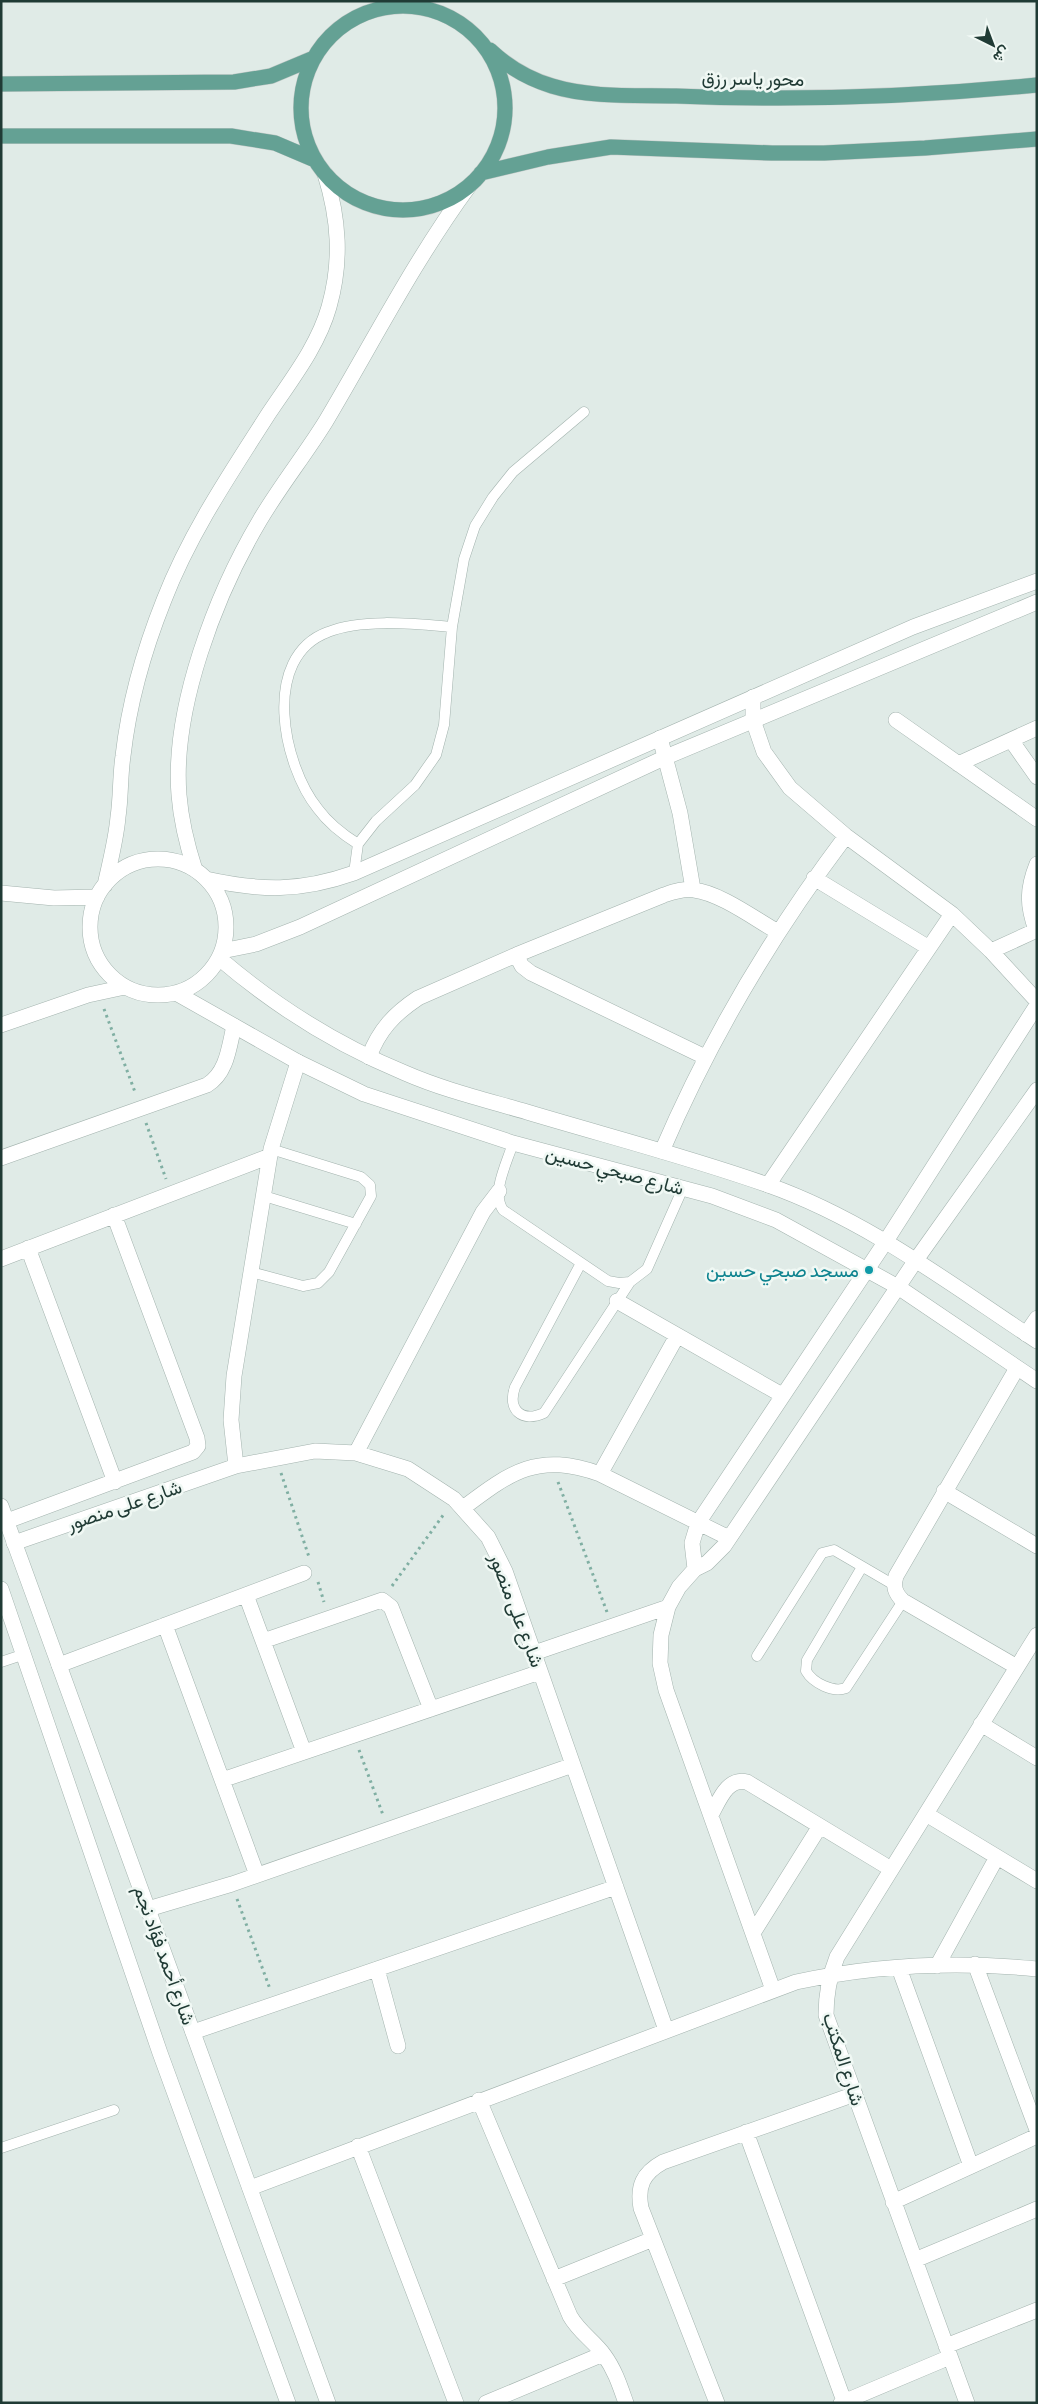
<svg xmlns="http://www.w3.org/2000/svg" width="1038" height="2404" viewBox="0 0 1038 2404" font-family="'Sofia Sans Condensed',Vazirmatn,sans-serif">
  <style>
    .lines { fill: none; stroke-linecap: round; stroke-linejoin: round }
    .service-casing { stroke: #a3b3ae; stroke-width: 11 }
    .minor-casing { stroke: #a3b3ae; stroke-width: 16 }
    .tertiary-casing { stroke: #a3b3ae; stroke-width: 16 }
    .primary-casing { stroke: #c1c8c6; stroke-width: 16 }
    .path { stroke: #80afa3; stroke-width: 3; stroke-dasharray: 2.5 4; stroke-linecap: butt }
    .service { stroke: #fff; stroke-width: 10 }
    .minor { stroke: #fff; stroke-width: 15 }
    .tertiary { stroke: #fff; stroke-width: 15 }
    .primary { stroke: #64a194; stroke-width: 15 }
    .culture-dot { fill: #0f9aa8; stroke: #f0f8f4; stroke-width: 2 }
    .labels { text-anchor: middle; stroke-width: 5; stroke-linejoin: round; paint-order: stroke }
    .street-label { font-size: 19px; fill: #203b35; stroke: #f0f8f4 }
    .culture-label { font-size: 19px; fill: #0d838f; stroke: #f0f8f4; text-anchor: end }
  </style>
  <rect width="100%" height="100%" fill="#e0ebe7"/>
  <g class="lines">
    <defs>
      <path id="service" d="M358,844c-16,-10 -29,-20 -40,-35 -35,-43 -58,-152 10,-177 34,-14 88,-8 124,-5
        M354,873l4,-29 18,-23 39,-36 21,-30 8,-30 8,-98 12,-68 11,-33 18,-29 20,-25 71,-60
        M513,1143c-6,20 -22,49 -10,67l105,71 11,2 11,-1 17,-13 36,-81
        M264,1196l92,28
        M581,1263l-66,124c-8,23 7,36 29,26l86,-131
        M251,1272l52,14 15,-3 11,-11 42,-76 -1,-11 -9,-8 -90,-28
        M862,1567l-55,93 -1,11c7,12 27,22 40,17l57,-87
        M757,1656l65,-103 12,-3 60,35
        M1,1662l24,-8
        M1,2148l113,-38"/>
      <path id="minor" d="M753,697v23l11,32 26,36 56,48 106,78 39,37 46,50
        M896,720l141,99
        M660,738l20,75 13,76
        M1011,740l26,37
        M958,764l79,-36
        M814,878l115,70
        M1036,930c-9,-25 -9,-41 1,-66
        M991,951l46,-21
        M516,955l6,11 9,7 174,84
        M369,1057c10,-27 25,-43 49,-59l98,-43 148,-60c9,-3 20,-7 30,-5 26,3 61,29 84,42
        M662,1151c48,-112 111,-218 184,-315
        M1,1158l206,-73c20,-12 22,-38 27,-59
        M768,1185l184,-271
        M28,1248l87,234
        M1,1259l269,-103
        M617,1301l165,94
        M1026,1334l11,-16
        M356,1453l127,-241 16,-21
        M236,1466l-5,-46 3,-44 37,-227 27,-87
        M600,1474l77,-138
        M944,1491l93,55
        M463,1508c49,-37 75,-56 137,-34l129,64
        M7,1521l186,-69 5,-6 -1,-8 -83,-223
        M14,1543l222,-77 79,-15 41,2 52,16 46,30 34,38 17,34 161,459
        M695,1569l-3,-26 6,-20 188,-282 151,-236
        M246,1595l58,157
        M165,1625l92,250
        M263,1641l119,-41 9,7 40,102
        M534,1653l134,-46
        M59,1665l245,-92
        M1017,1667l-114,-66c-8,-8 -10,-14 -7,-25l121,-208
        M981,1724l56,34
        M222,1780l318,-108
        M926,1814l111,67
        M711,1815c8,-14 16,-38 36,-33l144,87
        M148,1909l84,-25 341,-119
        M753,1933l67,-107
        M975,1964l62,166
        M937,1966l60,-109
        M899,1968l72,198
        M377,1969l21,77
        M773,1990l-107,-300 -6,-27 1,-28 7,-28 11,-20 16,-18 12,-6 17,-17 192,-286 121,-170
        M193,2032l423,-145
        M479,2100l91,216c9,16 24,25 34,39 11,15 16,31 22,48
        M746,2132l98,269
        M358,2146l98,257
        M250,2188l546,-206c78,-17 161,-21 241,-13
        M893,2202l144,-66
        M915,2260l122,-51
        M554,2279l99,-40
        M946,2346l91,-36
        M486,2403l117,-49
        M717,2403l-76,-195c-4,-22 2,-35 22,-46l192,-68
        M841,2403l109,-46
        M967,2403l-141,-388c0,-21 3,-38 11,-58l200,-322"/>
      <path id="tertiary" d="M90 927a68 68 0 1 1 136 0a68 68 0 1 1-136 0Z
        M195,870c-8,-25 -14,-49 -16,-75 -7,-87 37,-201 81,-275 20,-34 45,-65 66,-99 47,-79 88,-160 143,-235
        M206,879c55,12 94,13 148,-6l559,-246 124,-46
        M105,885c5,-23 11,-45 13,-68 3,-20 2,-41 5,-61 6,-53 21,-106 41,-156 26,-67 66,-126 105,-187 22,-33 49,-67 60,-106 13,-46 10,-88 -4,-133
        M1,893l53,5 43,-1
        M222,951l34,-7 44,-17 366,-170 371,-155
        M219,958c56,48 118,87 186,115 39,17 81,27 122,39 80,24 162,45 241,73 99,35 182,99 269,156
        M176,993l122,69 66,32 149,49 199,53 64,24 122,67 139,94
        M1,1025l87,-30 37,-8
        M1,1506l327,897
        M1,1589l159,464 128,350"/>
      <path id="primary" d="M301 108a102 102 0 1 1 204 0a102 102 0 1 1-204 0Z
        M490,50c17,16 39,29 62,36 39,12 84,9 124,10 121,5 240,1 361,-11
        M1,84l233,-2 37,-6 43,-18
        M1,136h230l44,7 40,17
        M481,173l67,-16 63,-10 161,6h52l101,-5 112,-9"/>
    </defs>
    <use href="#service" class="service-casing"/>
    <use href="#minor" class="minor-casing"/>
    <use href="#tertiary" class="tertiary-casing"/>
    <use href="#primary" class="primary-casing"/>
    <path class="path" d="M104,1009l31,83
      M146,1123l20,56
      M281,1473l28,84
      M558,1482l49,130
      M318,1582l6,20
      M392,1586l52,-72
      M359,1750l24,65
      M237,1899l33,90"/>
    <use href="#service" class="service"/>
    <use href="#minor" class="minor"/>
    <use href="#tertiary" class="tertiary"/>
    <use href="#primary" class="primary"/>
  </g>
  <circle class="culture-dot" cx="869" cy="1270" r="5"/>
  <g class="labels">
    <g class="street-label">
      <text transform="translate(753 78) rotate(1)" y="7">محور ياسر رزق</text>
      <text transform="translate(615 1170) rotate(15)" y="7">شارع صبحي حسين</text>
      <text transform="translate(124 1505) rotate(-19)" y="7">شارع على منصور</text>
      <text transform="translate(517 1610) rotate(69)" y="7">شارع على منصور</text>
      <text transform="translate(165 1955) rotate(70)" y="7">شارع أحمد فؤاد نجم</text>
      <text transform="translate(844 2059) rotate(72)" y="7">شارع المكتب</text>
    </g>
    <g class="culture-label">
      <text x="859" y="1277">مسجد صبحي حسين</text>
    </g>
  </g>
  <rect width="1038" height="2404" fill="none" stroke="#203b35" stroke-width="5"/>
  <g transform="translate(993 45) rotate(138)" stroke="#f0f8f4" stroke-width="4" paint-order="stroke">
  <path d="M0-4L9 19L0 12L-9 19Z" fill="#203b35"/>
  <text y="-8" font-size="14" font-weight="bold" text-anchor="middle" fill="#203b35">ش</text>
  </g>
</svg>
